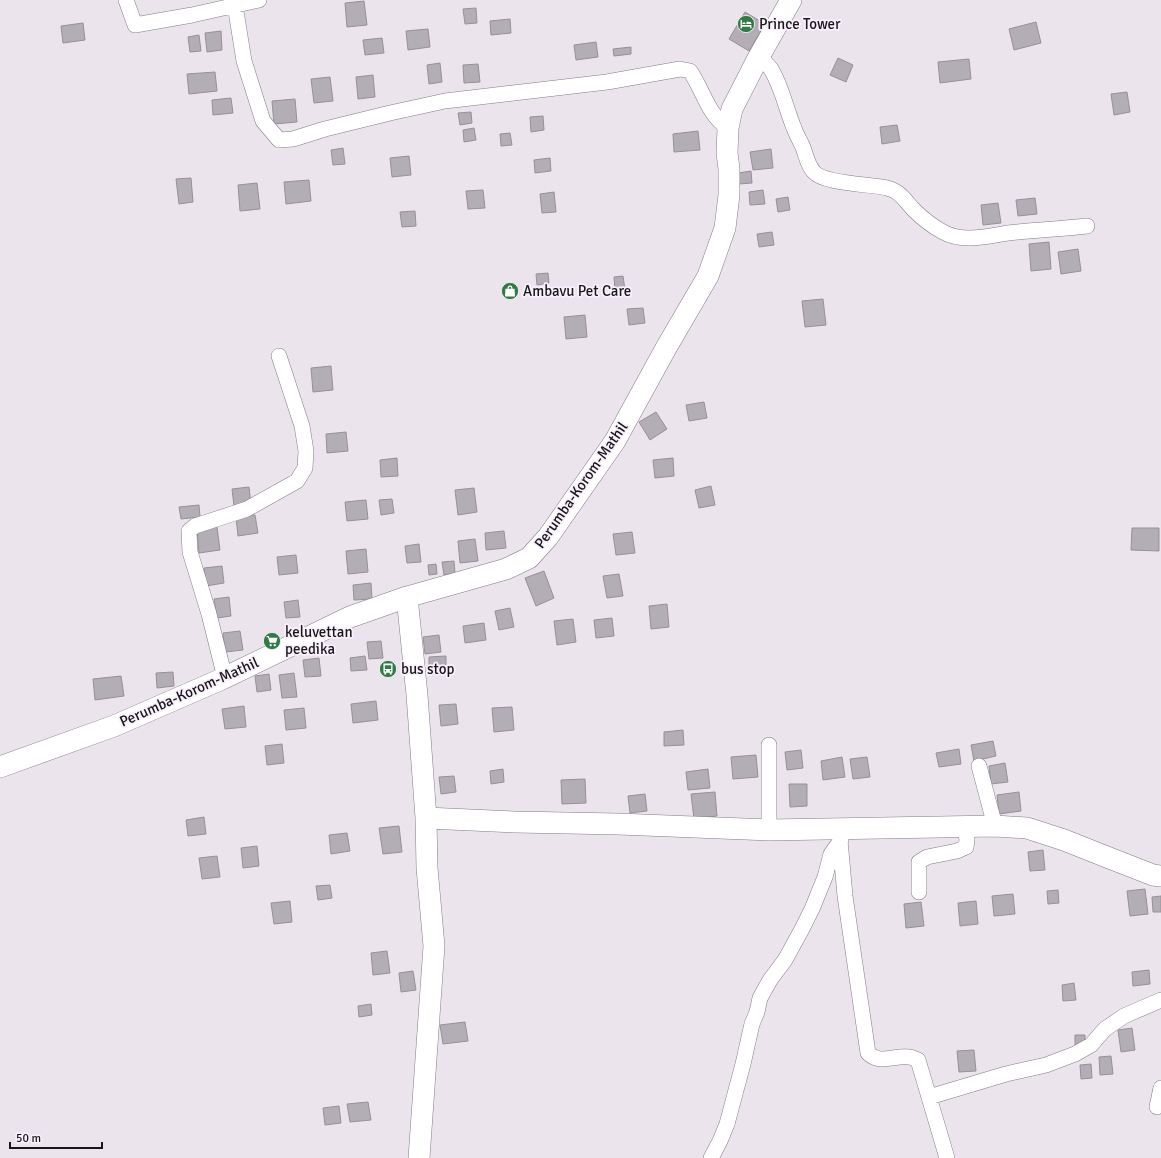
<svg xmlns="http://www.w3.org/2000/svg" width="1161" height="1158" viewBox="0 0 1161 1158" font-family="Signika,sans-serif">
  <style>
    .building { fill: #b3adb6; stroke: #969098 }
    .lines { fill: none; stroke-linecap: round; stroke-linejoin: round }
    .street-casing { stroke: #837c85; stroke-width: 16 }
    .secondary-casing { stroke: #837c85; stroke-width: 22 }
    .street { stroke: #fff; stroke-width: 15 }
    .secondary { stroke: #fff; stroke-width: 21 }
    .labels { text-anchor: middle; stroke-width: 3.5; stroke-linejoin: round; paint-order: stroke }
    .poi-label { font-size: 15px; fill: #181619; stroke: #f8f1fb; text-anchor: start }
    .street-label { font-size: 15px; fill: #181619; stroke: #f8f1fb }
  </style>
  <rect width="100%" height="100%" fill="#ebe4ed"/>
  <path class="building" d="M364,1l3,24 -20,2 -2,-24z
    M476,8l1,15 -12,1 -2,-15z
    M745,12l20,12 -16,27 -20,-12z
    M510,19l1,14 -20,2 -1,-14z
    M1036,22l5,21 -27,7 -5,-21z
    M83,23l2,17 -22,3 -2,-17z
    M428,29l2,18 -22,3 -2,-19z
    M221,31l1,19 -15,2 -2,-19z
    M199,35l2,16 -11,1 -2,-15z
    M382,38l2,15 -19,2 -2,-15z
    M596,42l2,15 -22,3 -2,-15z
    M631,47v7l-17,2 -1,-7z
    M838,58l15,7 -7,17 -16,-7z
    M969,59l2,20 -31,4 -2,-21z
    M440,63l2,19 -13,2 -2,-19z
    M478,64l2,18 -16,1 -1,-18z
    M215,72l2,19 -28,3 -2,-20z
    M373,75l2,22 -17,2 -2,-22z
    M330,77l3,24 -19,2 -3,-24z
    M1127,92l3,20 -16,3 -3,-21z
    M231,98l2,15 -20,2 -1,-15z
    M295,99l2,23 -23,2 -2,-23z
    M471,112l1,11 -12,2 -2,-12z
    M543,116l1,14 -13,2 -1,-15z
    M897,125l3,16 -18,3 -2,-17z
    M474,128l2,12 -12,2 -1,-12z
    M698,131l2,19 -26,2 -1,-18z
    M510,133l2,12 -11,1 -1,-12z
    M343,148l2,16 -12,1 -2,-15z
    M771,149l2,19 -20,2 -3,-18z
    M409,156l2,19 -19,2 -2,-19z
    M550,158l1,13 -16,2 -1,-13z
    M751,171l1,12 -13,1 -1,-11z
    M191,178l2,24 -14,2 -3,-25z
    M309,180l2,21 -25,3 -2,-22z
    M257,183l3,26 -20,2 -2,-26z
    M483,190l2,18 -17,1 -2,-18z
    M763,190l2,14 -15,1 -1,-13z
    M554,192l2,20 -14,1 -2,-19z
    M788,197l2,13 -12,2 -2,-13z
    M1035,198l2,16 -19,2 -2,-16z
    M998,203l3,20 -18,2 -2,-20z
    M415,211l1,15 -14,1 -2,-15z
    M772,232l2,13 -15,2 -2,-13z
    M1049,242l2,27 -20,2 -2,-27z
    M1078,249l3,22 -20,3 -3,-22z
    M548,273l1,10 -12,2 -1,-11z
    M623,276l2,14h-10l-1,-13z
    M823,299l3,26 -21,2 -3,-26z
    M643,308l2,15 -16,2 -2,-16z
    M585,315l2,22 -21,2 -2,-22z
    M331,366l2,24 -20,2 -2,-24z
    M704,402l3,16 -18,3 -3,-16z
    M656,412l11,17 -17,11 -11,-18z
    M346,432l2,19 -21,2 -1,-19z
    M397,458l1,18 -17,1 -1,-17z
    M673,458l1,18 -19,2 -2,-18z
    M711,486l4,19 -16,3 -4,-18z
    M249,487l2,17 -17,2 -2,-17z
    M474,488l3,24 -19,3 -3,-25z
    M392,499l2,14 -13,2 -2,-15z
    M366,500l2,19 -21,2 -2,-19z
    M199,505l1,12 -19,2 -2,-12z
    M255,515l3,18 -20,3 -2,-19z
    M217,527l3,23 -21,3 -2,-24z
    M1132,528h27v23l-28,-1z
    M504,531l2,17 -20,2 -1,-17z
    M632,532l3,21 -19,2 -3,-21z
    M475,539l3,22 -18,2 -2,-22z
    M419,544l2,18 -14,1 -2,-17z
    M366,549l2,23 -20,2 -2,-23z
    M296,555l2,18 -19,2 -2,-18z
    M454,561l1,12 -11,2 -2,-13z
    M436,564l1,10 -8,1 -1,-10z
    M222,566l2,17 -18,3 -2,-18z
    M544,571l10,27 -18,8 -11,-28z
    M619,574l4,22 -16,2 -4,-22z
    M371,583l1,16 -18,1 -1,-15z
    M229,597l2,19 -14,2 -3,-19z
    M298,600l2,17 -14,1 -2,-16z
    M667,604l2,23 -18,2 -2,-23z
    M510,608l4,19 -15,3 -4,-19z
    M612,618l2,18 -18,2 -2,-18z
    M573,619l3,23 -19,3 -3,-24z
    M484,623l2,17 -21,3 -2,-17z
    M240,631l3,19 -18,2 -2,-19z
    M439,635l2,17 -16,2 -2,-17z
    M381,641l2,17 -14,1 -2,-17z
    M365,656l2,14 -16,1 -1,-13z
    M446,656v9l-17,1v-9z
    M319,658l2,18 -16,1 -2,-17z
    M173,672l1,14 -17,2 -1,-15z
    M294,673l3,24 -15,1 -3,-23z
    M269,674l2,16 -14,2 -2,-16z
    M121,676l3,20 -29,4 -2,-21z
    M376,701l2,19 -25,3 -2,-19z
    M456,704l2,20 -17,2 -2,-21z
    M244,706l2,21 -21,2 -3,-20z
    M512,707l2,23 -20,2 -2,-24z
    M304,708l2,20 -20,2 -2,-20z
    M683,730l1,15 -20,1v-14z
    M993,741l3,15 -22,5 -3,-16z
    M282,744l2,19 -17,2 -2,-19z
    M959,749l2,15 -22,3 -3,-14z
    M801,750l2,18 -16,2 -2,-18z
    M756,755l2,22 -25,2 -2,-22z
    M842,757l3,20 -22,3 -2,-19z
    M867,757l3,20 -17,2 -3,-20z
    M1005,763l3,19 -17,2 -2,-18z
    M503,769l1,13 -13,2 -1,-13z
    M708,769l2,19 -22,2 -2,-18z
    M454,776l2,16 -15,2 -2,-17z
    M585,779l1,24 -24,1 -1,-24z
    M789,784h18v22l-17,1z
    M715,792l2,24 -23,3 -3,-25z
    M1019,792l2,19 -22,3 -2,-19z
    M645,794l2,17 -17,2 -2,-17z
    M204,817l2,17 -18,2 -2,-16z
    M399,826l3,26 -19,2 -4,-26z
    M347,833l3,18 -19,3 -2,-19z
    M257,846l2,20 -16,2 -2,-20z
    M1043,850l2,20 -15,1 -2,-19z
    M217,856l3,21 -18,2 -3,-21z
    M330,885l2,13 -14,2 -2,-14z
    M1145,889l3,25 -18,2 -3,-25z
    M1058,890l1,13 -11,1 -1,-13z
    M1013,894l2,20 -21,2 -2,-20z
    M1161,896v16h-8l-1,-15z
    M290,901l2,21 -18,2 -3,-21z
    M976,901l2,23 -18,2 -2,-23z
    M921,902l3,24 -18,2 -2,-24z
    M387,951l3,22 -17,2 -2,-22z
    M1149,970l1,14 -17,2 -1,-14z
    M413,971l3,19 -15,2 -2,-19z
    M1074,983l2,17 -13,1 -1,-16z
    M371,1004l1,11 -13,2 -1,-11z
    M465,1022l3,19 -25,3 -3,-19z
    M1132,1028l3,22 -14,2 -3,-22z
    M1075,1035h10v9l-10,1z
    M974,1050l2,21 -17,1 -2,-21z
    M1111,1056l2,18 -13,1 -1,-18z
    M1091,1064l1,14 -11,1 -1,-14z
    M368,1102l3,18 -21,2 -3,-18z
    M339,1106l2,17 -16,2 -2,-17z"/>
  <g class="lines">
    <defs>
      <path id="street" d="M126,0l9,25 57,-10 67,-15
        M235,5l9,56 19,60 16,19 14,-1 32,-10 65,-16 55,-12 162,-19 73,-13 10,2c13,19 18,44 38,57
        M759,55c4,5 8,9 12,14 11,18 15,40 23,59 2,6 5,11 8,17 4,9 5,20 12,27 10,12 57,12 73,16 15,4 17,12 27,22 9,9 18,16 29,22 20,11 45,4 65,1 26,-3 53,-4 79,-7
        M225,678l-16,-64 -19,-62 -1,-21 6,-5 52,-17 50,-28 8,-13 1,-17 -4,-25 -23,-70
        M979,766l16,60
        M839,829l6,67 23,157c12,12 26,2 41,4 3,0 6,2 9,3l29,98
        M769,830v-85
        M919,892v-30l8,-5 30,-6 9,-4 1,-8 -3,-13
        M929,1097l77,-23 40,-9 29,-11 16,-9 14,-16 19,-13 37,-16
        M1157,1107l4,-19
        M711,1158l9,-17 7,-17 16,-60 9,-40 5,-12 3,-14 10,-18 15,-20 17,-31 10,-20 13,-32 6,-23 10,-14"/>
      <path id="secondary" d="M407,597l10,98 9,123 1,50 7,78 -15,212
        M0,767l114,-41 108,-47 128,-62 57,-20 99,-28 23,-11 19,-21 67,-96 51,-93 42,-72 17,-48 4,-33v-26l-2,-16 1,-25 4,-19 24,-47 35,-62
        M426,818l89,4 103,2 151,6 226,-4 32,2 37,12 53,21 36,14 8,1"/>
    </defs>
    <use href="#street" class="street-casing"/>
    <use href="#secondary" class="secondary-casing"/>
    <use href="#street" class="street"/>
    <use href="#secondary" class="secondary"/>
  </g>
  <defs>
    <symbol id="hotel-disc" viewBox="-11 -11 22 22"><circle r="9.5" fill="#327945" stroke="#f8f1fb"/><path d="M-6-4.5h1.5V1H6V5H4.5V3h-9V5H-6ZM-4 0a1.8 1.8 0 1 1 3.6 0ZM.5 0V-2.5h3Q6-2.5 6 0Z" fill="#fff"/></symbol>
    <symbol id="shop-disc" viewBox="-11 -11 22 22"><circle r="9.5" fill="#327945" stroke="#f8f1fb"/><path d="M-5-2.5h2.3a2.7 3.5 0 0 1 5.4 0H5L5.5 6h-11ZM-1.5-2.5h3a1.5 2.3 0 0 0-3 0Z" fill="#fff"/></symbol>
    <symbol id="supermarket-disc" viewBox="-11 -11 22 22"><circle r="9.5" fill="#327945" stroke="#f8f1fb"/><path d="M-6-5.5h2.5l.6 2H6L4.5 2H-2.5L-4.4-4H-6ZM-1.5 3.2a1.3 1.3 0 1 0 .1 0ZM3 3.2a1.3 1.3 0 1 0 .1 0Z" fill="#fff"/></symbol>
    <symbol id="bus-disc" viewBox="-11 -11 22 22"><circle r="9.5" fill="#327945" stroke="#f8f1fb"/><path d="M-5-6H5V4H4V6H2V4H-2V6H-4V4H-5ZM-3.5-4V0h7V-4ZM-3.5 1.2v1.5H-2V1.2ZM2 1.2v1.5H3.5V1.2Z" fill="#fff"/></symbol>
  </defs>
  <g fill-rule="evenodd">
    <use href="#hotel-disc" x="736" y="14" width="20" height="20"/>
    <use href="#shop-disc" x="500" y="281" width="20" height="20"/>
    <use href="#supermarket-disc" x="262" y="631" width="20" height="20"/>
    <use href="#bus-disc" x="378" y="659" width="20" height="20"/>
  </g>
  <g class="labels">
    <g class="poi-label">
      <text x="759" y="29">Prince Tower</text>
      <text x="523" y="296">Ambavu Pet Care</text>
      <text x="285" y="637">keluvettan<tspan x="285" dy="17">peedika</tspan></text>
      <text x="401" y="674">bus stop</text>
    </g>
    <g class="street-label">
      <text transform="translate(581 485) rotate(-55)" y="5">Perumba-Korom-Mathil</text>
      <text transform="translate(189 692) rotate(-24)" y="5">Perumba-Korom-Mathil</text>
    </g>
  </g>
  <path d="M10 1142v6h92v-6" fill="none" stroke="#181619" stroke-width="2"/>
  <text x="16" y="1142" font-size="12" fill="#181619" stroke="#f8f1fb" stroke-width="3" paint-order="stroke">50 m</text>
</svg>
